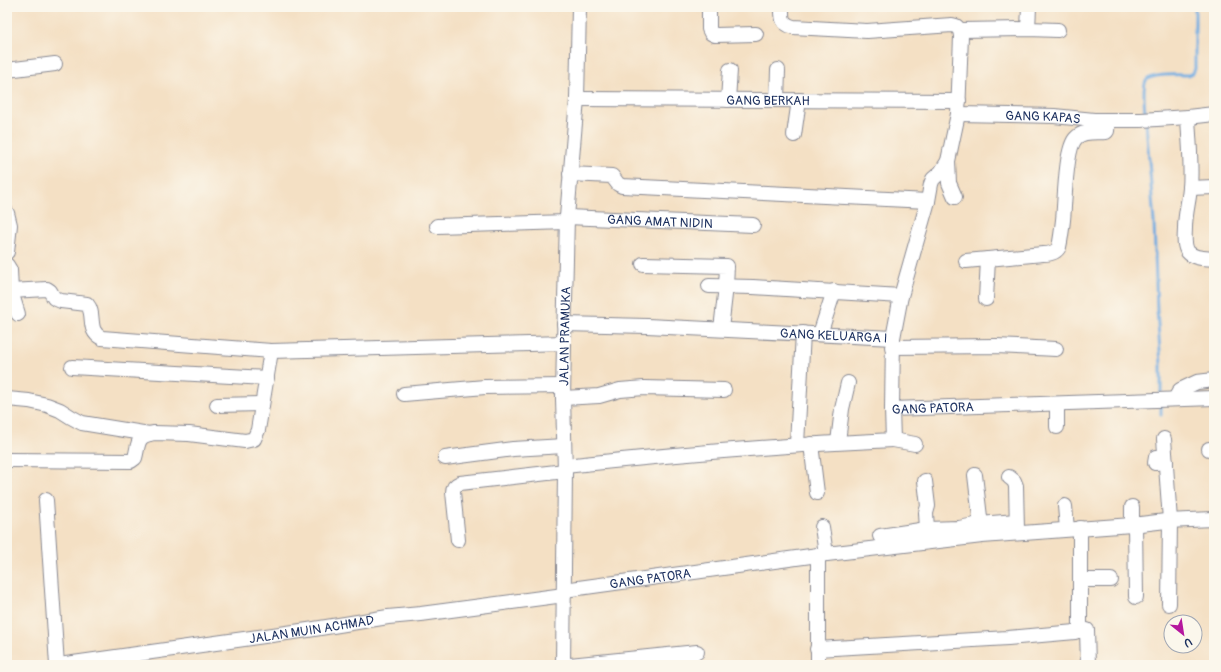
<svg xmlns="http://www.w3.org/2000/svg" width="1221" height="672" viewBox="0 0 1221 672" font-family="Pangolin,sans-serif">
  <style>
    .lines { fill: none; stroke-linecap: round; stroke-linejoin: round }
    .stream { stroke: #70abe1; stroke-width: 3 }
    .minor-casing { stroke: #888891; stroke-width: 16 }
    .minor { stroke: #fff; stroke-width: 14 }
    .labels { text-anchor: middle; stroke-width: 4; stroke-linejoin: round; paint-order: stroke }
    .street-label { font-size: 13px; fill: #1b2f5e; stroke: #fbf7ec }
  </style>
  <rect width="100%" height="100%" fill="#fbf7ec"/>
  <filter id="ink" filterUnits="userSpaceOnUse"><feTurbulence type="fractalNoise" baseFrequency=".025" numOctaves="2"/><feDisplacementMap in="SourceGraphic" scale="8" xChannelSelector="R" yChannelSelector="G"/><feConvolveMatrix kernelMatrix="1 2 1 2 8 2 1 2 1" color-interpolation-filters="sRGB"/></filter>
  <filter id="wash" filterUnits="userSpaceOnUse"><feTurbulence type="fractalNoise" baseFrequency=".012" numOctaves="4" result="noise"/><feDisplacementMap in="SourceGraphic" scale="16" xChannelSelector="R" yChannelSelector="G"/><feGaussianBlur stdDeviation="0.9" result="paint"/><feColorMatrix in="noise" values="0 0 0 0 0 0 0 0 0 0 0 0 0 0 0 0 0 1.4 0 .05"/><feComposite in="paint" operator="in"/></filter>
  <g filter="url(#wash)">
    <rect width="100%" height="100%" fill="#f4e0c4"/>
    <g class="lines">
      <path class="stream" d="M1145,115c0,-8 -3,-28 1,-34 5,-8 35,-6 43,-6l4,-2 2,-4v-62
        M1146,123l8,99 3,89 4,53v33
        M1161,404v11"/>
    </g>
  </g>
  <g filter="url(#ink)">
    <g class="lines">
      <defs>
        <g id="minor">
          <path d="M709,7v22l2,4 4,2 41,-1"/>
          <path d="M1028,29l1,-22"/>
          <path d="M960,30l68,-1 30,1"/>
          <path d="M7,70l48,-6"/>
          <path id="s1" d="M577,99l382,2"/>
          <path d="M728,100l2,-30"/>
          <path d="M777,100l1,-30"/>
          <path id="s2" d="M958,114l96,2 40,4h47l47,-3 26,-3"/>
          <path d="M1188,117c1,24 4,48 2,71 -1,13 -5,26 -5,40 0,7 -2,17 3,24 6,7 18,6 26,7"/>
          <path d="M794,135l5,-35"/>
          <path d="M948,161l1,22 6,14"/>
          <path d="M570,174l42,2 6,8 4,2 306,15"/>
          <path d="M1190,188l24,-1"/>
          <path d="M7,213l3,12 -3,27"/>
          <path id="s3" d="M567,217l186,8"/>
          <path d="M437,226l130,-4"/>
          <path d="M966,261l77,-7c6,0 13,-1 16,-7 2,-9 3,-18 4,-27 2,-17 2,-72 13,-82 7,-8 20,-5 30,-6l1,-1 1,-11"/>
          <path d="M643,264l84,2 -1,20 -5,43"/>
          <path d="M7,265l3,5 1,21 7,23"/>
          <path d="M709,286l44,1 148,9"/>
          <path d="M11,291l36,-2 3,2 4,7 7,3 26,3c9,10 -1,27 15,34l169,13 293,-8"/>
          <path d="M986,299l2,-40"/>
          <path id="s4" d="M564,324l83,2 246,12 8,-42 27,-95 3,-17 2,-5 8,-7 7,-11 10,-47 3,-78 -1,-6 -4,-4 -4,-1 -85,6 -74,-4c-12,-4 -11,-9 -11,-20"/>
          <path d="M820,334l14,-43"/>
          <path d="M892,347l104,-1 60,3"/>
          <path d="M72,367l195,11"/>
          <path d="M404,394l81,-7 78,-1"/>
          <path d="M563,398l36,-2 21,-6 24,-2 80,2"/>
          <path d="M7,399l22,2 18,4 13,5 11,7 11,6 67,11"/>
          <path d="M1175,399l5,-9 17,-8 17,-2"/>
          <path d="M217,405l45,-1"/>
          <path d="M892,409l1,-71"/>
          <path d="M1057,427v-23"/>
          <path d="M1164,439l6,81 -1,84"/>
          <path d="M893,440l22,4"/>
          <path d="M838,442l4,-33 6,-26"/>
          <path d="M797,444l6,-111"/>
          <path d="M811,444l6,49"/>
          <path d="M1209,449h5"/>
          <path d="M1156,457l-1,6 11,-1"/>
          <path d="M445,458l68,-9 51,-3"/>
          <path d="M7,460l124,1 4,-3c4,-15 1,-22 19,-25l35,1 56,7 9,-2 4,-9 13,-79"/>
          <path id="s5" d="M565,466c110,-12 219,-21 328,-26l-1,-31 322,-11"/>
          <path d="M975,475l7,59"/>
          <path d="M1009,477l5,4 2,5 1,44"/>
          <path d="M925,481l3,25 -2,7 1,16"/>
          <path d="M46,500l11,165"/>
          <path d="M1065,506l2,23"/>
          <path d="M1135,524l1,73"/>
          <path d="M1132,525v-18"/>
          <path d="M822,527l4,27"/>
          <path d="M880,536l47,-7 32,-1 21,-4 36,-3"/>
          <path d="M458,540l-5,-48c0,-5 2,-7 7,-9l105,-12"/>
          <path d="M1080,580h31"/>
          <path id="s6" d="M564,590l254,-35 164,-19 150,-11 34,-4 48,-2"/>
          <path d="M1078,631l9,-1 1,35"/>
          <path d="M817,649l191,-11 67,-6 5,-4v-100"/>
          <path id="s7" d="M59,665l249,-35 80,-13 33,-3 143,-19"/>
          <path id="s8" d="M563,665l2,-194 -2,-73 1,-55 3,-126 10,-118 2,-92"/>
          <path d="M570,665l127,-13"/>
          <path d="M818,665v-110"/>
        </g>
      </defs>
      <use href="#minor" class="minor-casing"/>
      <use href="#minor" class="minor"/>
    </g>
  </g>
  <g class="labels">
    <g class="street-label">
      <text dy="5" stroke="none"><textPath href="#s1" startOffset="191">GANG BERKAH</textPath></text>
      <text dy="5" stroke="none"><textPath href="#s2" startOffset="85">GANG KAPAS</textPath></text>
      <text dy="5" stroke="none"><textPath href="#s3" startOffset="93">GANG AMAT NIDIN</textPath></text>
      <text dy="5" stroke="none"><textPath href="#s4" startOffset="270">GANG KELUARGA I</textPath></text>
      <text dy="5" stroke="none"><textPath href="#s8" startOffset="329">JALAN PRAMUKA</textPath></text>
      <text dy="5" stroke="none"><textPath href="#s5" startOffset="401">GANG PATORA</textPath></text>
      <text dy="5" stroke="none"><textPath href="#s6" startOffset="87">GANG PATORA</textPath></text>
      <text dy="5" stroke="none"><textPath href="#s7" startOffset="255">JALAN MUIN ACHMAD</textPath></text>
    </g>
  </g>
  <rect width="1221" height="672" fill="none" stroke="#fbf7ec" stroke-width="24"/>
  <g transform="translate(1183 634) rotate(150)"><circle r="19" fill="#fbf7ec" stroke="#a1a7b3"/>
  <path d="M0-3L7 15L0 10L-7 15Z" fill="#b5179e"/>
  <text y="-6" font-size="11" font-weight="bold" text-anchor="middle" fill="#1b2f5e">U</text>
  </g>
</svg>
